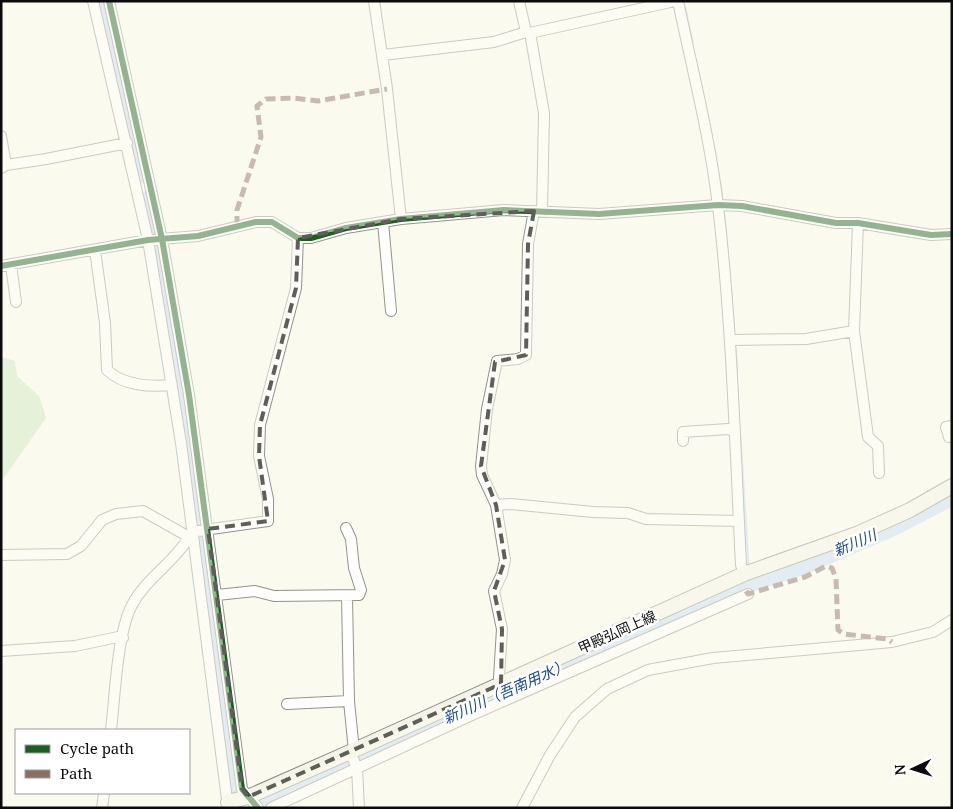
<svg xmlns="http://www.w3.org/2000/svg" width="953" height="809" viewBox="0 0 953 809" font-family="'Noto Serif','Noto Sans JP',serif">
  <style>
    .forest { fill: #cce6be }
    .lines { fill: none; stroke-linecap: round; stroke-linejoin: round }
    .stream { stroke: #c7dbf2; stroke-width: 3 }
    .canal { stroke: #c7dbf2; stroke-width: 11 }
    .river { stroke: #c7dbf2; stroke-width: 19 }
    .minor-casing { stroke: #93938d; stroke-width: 12 }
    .secondary-casing { stroke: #898984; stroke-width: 16 }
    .minor { stroke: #fefefc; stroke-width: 10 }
    .secondary { stroke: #f3f3e8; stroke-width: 14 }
    .quiet { stroke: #8d6e63; stroke-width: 5; stroke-dasharray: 10 5; stroke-linecap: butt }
    .cycleway-casing { stroke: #fff; stroke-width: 9 }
    .cycleway { stroke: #1b5e20; stroke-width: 6 }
    .marked { fill: none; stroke: #5f5f5a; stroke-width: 4; stroke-dasharray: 10 6; stroke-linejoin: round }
    .labels { text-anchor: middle; stroke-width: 5; stroke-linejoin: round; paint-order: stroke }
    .street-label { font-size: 14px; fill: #0b0b0b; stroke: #fff }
    .water-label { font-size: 15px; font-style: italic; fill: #1b4a96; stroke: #fff }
  </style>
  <rect width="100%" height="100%" fill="#fafaee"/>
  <path class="forest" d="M1,357l14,4 2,15 22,20 7,22 -45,64z"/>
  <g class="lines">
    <path class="stream" d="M685,8l7,34
      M718,173l4,24
      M724,215l10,116
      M735,348l2,22
      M740,437l8,126
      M755,580v1"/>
    <path class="canal" d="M102,1l42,177
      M148,196l20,110 69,502"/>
    <path class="river" d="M259,808l10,-11 366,-160 120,-56 49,-16 90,-39 58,-30"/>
    <defs>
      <path id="minor" d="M93,1l55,239 33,203 47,364
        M109,1l53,238 27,156 53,394 16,19
        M374,1l13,88 14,130
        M519,1l7,31
        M678,1c14,68 32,136 40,205 14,119 17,239 23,359l3,9
        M383,55l111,-13 32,-10 4,1
        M1,136l5,29
        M1,168l5,-3 40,-6 81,-16
        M542,212l2,-99 -14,-80 145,-32
        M383,222l8,89
        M858,223l-4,108 14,106 10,9 1,27
        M95,250l10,73 2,47c17,16 42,17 65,15
        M11,265l5,37
        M1,266l147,-26 50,-4 58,-14h16l26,16h13l35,-10 55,-9 103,-9 95,4 119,-9 24,1 94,17h22l73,12 21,-1
        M730,340l76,-1 48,-8
        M949,437l-3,-10 6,-1
        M683,441v-9l45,-3 6,2
        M496,505l-14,-30 -1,-9 6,-57 10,-48 21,-2 8,-4 2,-111 6,-33
        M1,555l66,-1 14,-8 21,-26 14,-6 27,-3 46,26 8,-6 71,-10v-22l-9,-43 1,-31 36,-137 2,-50
        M217,595l38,-4 19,5 85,-1 2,-5 -7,-22 -3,-29 -5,-11
        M347,596l2,105 5,50
        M1,651l74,-5 43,-9 5,1
        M501,684l-2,-6 3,-49 -8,-38 8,-17 3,-14 -9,-55 15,-1 82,8 35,1 18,6 93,2
        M287,704l62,-3
        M111,730c4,-33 6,-97 21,-125 14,-27 42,-42 57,-68
        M350,752l7,16 2,40
        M102,808l2,-15
        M271,808l203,-94 274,-120
        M522,808l28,-53 25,-38 32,-28 41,-19 65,-12 179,-16 41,-10 19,-12"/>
      <path id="secondary" d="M228,802l20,-5 102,-45 394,-178 115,-41 51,-23 42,-24"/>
    </defs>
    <use href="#minor" class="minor-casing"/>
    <use href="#secondary" class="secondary-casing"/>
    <use href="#minor" class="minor"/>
    <use href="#secondary" class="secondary"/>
    <path class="quiet" d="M237,226v-16l24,-73 -4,-31 9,-7 28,-1 24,3 69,-12
      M746,591l2,3 57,-17 21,-11 6,2 4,11 2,51 6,4 43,5 5,3"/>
    <defs>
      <path id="cycleway" d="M109,1l53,238 27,156 53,394 16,19
        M1,266l147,-26 50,-4 58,-14h16l26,16h13l35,-10 55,-9 103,-9 95,4 119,-9 24,1 94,17h22l73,12 21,-1"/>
    </defs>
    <use href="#cycleway" class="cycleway-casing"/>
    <use href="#cycleway" class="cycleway"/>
  </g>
  <path d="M0 0H953V809H0ZM534,211l-6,33 -2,111 -31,7 -14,104 15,39 9,55 -11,31 8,38 -1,55 -253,113 -6,-8 -34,-260 60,-8 -9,-65 1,-31 36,-137 2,-50 103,-19z" fill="#fafaee" fill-opacity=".55" fill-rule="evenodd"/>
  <path class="marked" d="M534,211l-6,33 -2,111 -31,7 -14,104 15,39 9,55 -11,31 8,38 -1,55 -253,113 -6,-8 -34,-260 60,-8 -9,-65 1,-31 36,-137 2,-50 103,-19z"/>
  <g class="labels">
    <g class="street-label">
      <text transform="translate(617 632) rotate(-24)" y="5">甲殿弘岡上線</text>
    </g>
    <g class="water-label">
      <text transform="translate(855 543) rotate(-23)" y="5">新川川</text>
      <text transform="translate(506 692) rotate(-24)" y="5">新川川（吾南用水）</text>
    </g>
  </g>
  <rect width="953" height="809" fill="none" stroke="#0b0b0b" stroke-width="5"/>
  <rect x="15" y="729" width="175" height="65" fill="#ffffff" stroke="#9d9d9d"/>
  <rect x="25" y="745" width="25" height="8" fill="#1b5e20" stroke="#9d9d9d"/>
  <text x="60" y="754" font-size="15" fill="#0b0b0b">Cycle path</text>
  <rect x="25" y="770" width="25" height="8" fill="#8d6e63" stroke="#9d9d9d"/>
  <text x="60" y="779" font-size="15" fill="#0b0b0b">Path</text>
  <g transform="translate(913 769) rotate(266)" stroke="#ffffff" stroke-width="4" paint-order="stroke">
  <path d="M0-4L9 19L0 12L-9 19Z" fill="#0b0b0b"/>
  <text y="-8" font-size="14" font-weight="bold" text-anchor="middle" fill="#0b0b0b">N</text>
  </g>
</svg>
